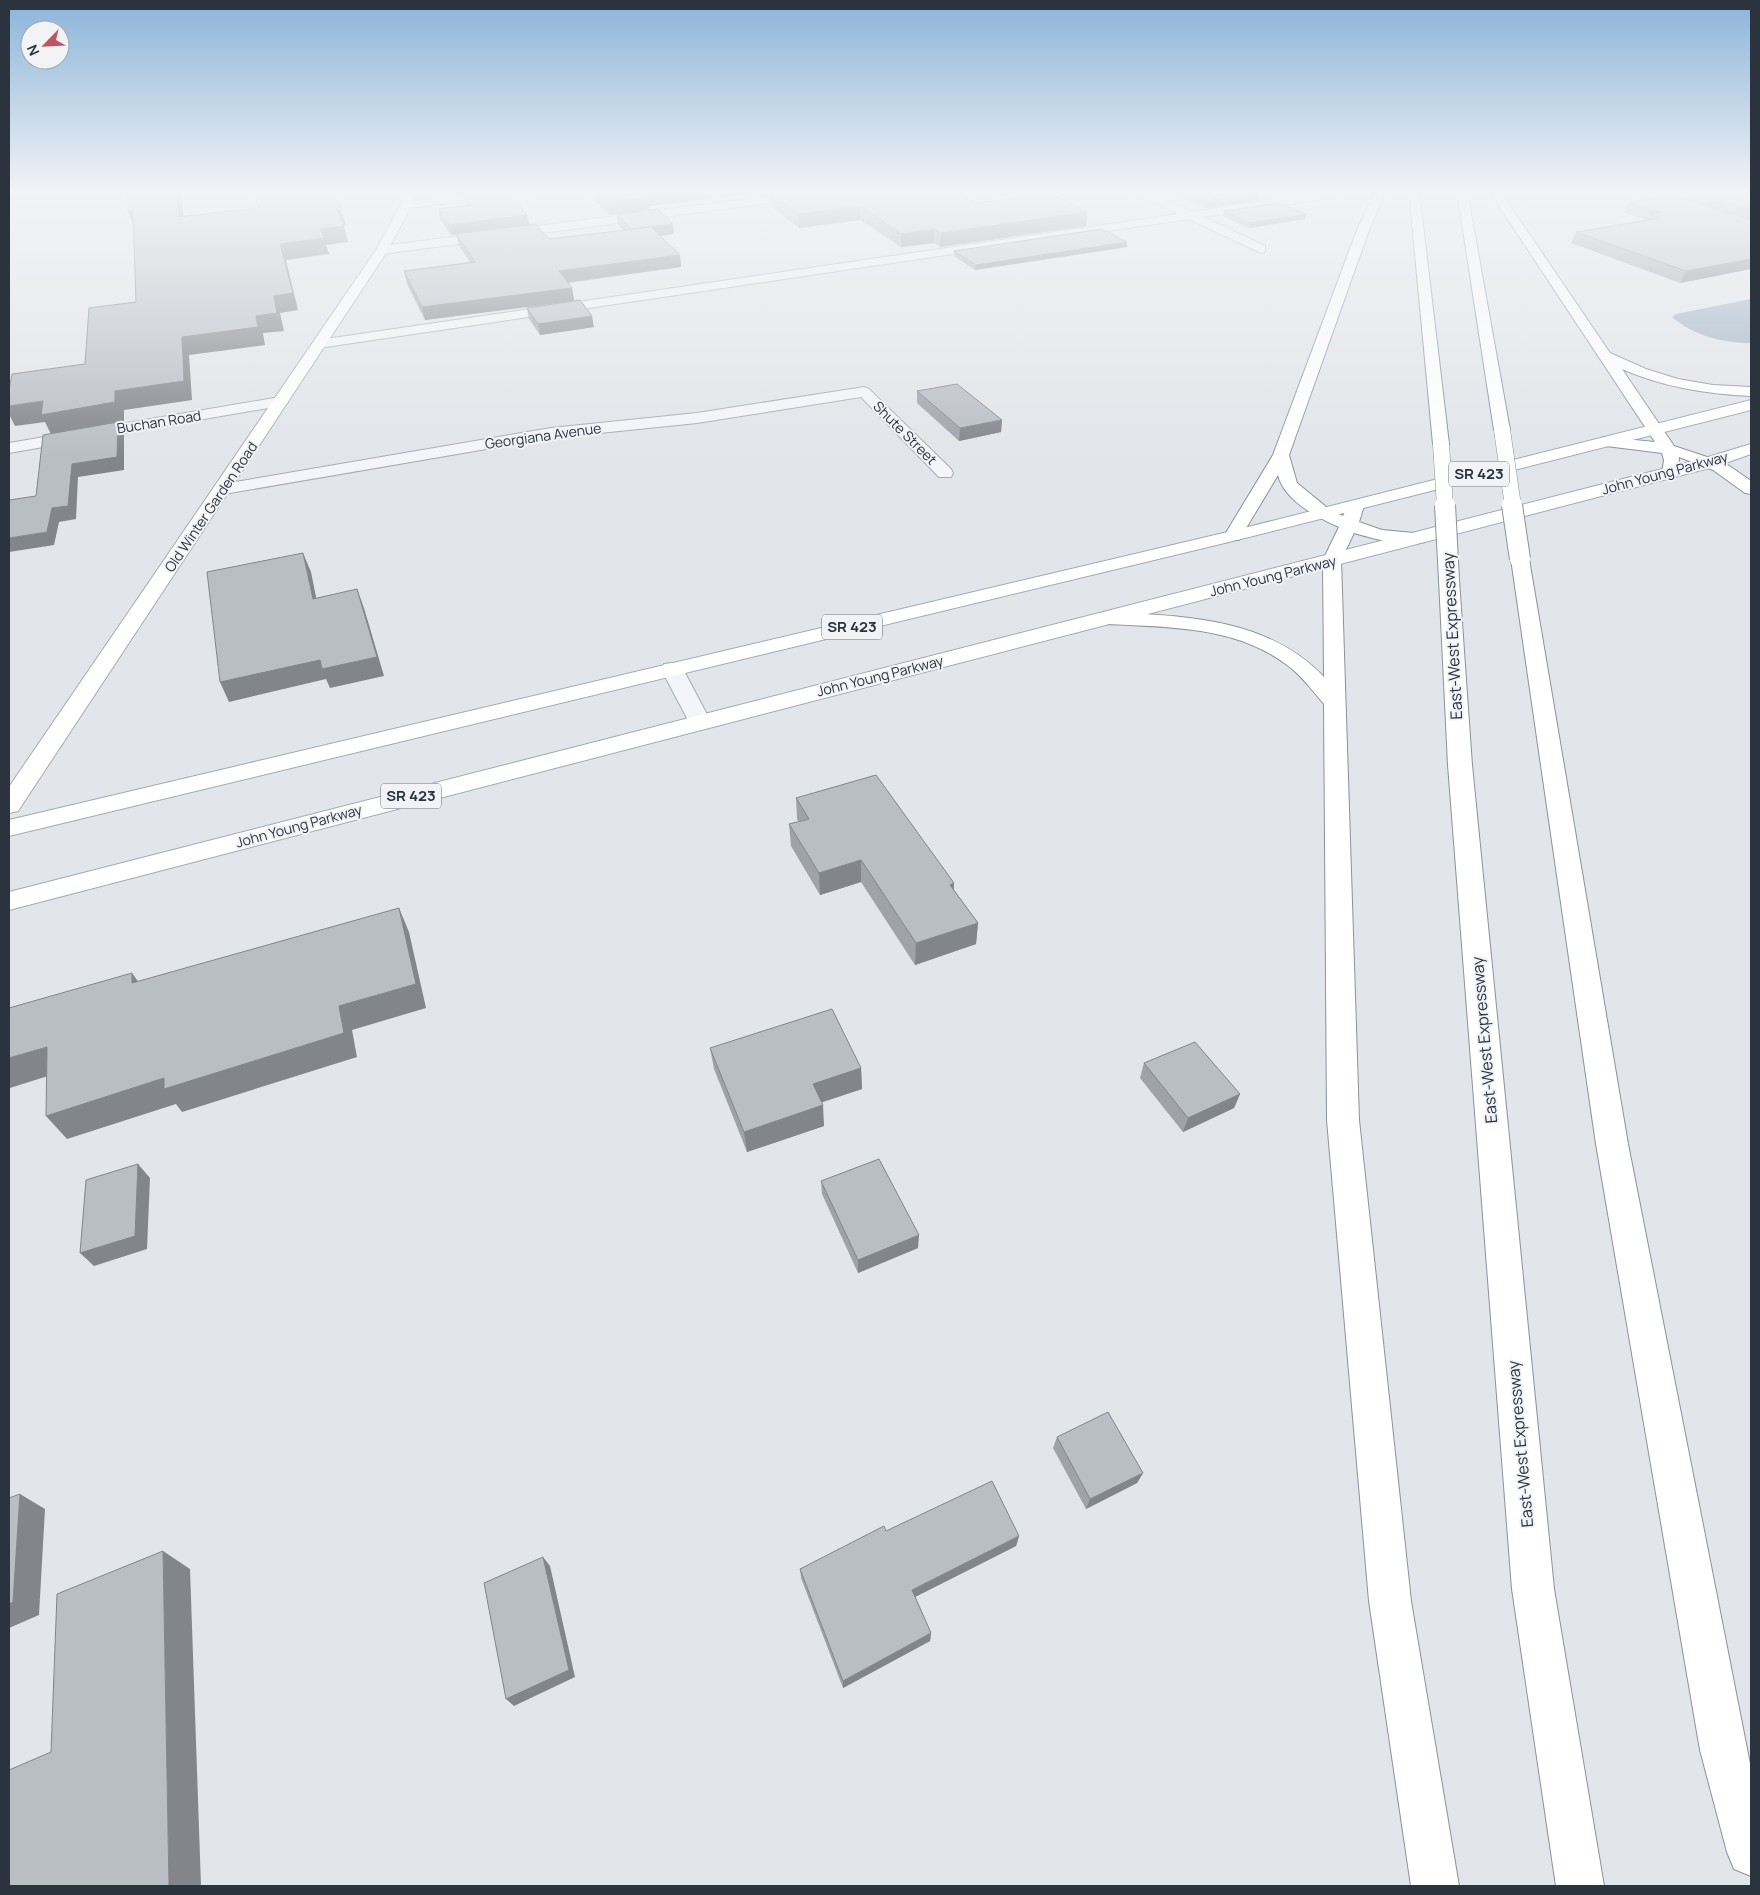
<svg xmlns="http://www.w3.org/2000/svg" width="1760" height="1895" viewBox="0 0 1760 1895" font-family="Manrope,sans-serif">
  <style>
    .water { fill: #a0b3c6 }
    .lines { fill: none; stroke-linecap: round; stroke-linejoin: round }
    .minor-casing { stroke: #a7acb3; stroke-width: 2 }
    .tertiary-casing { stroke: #a7acb3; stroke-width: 2 }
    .secondary-casing { stroke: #a7acb3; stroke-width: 2 }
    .primary-casing { stroke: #a2a9b4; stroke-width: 2 }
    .motorway-casing { stroke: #8a929e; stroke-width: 2 }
    .minor { fill: #f4f5f8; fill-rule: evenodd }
    .tertiary { fill: #f4f5f8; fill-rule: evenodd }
    .secondary { fill: #fff; fill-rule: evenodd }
    .primary { fill: #fff; fill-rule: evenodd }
    .motorway { fill: #fff; fill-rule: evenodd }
    .motorway-bridge-far1-casing { stroke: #8a929e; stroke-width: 17; stroke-linecap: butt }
    .motorway-bridge-casing { stroke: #8a929e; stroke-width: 22; stroke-linecap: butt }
    .motorway-bridge-far1 { stroke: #fff; stroke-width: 16 }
    .motorway-bridge { stroke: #fff; stroke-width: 20 }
    .wall { fill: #9fa3a9 }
    .shaded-wall { fill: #82858a }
    .building { fill: #b9bec5; stroke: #82858a }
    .labels { text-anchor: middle; stroke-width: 4; stroke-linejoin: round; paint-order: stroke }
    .far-street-label { font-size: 14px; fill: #2b333f; stroke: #f1f3f6 }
    .shield { fill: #f1f3f6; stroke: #666d76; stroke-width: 1 }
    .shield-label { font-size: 15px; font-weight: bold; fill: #2b333f }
    .street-label { font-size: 16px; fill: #2b333f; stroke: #f1f3f6 }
  </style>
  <rect width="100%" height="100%" fill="#e2e5e9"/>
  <path class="water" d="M1751,299v44c-28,0 -57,-7 -79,-26l4,-3z"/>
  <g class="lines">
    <defs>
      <path id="minor" d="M494,191h35l-5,3 -116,14 -5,-3 5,-3z
        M810,191h33l-5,3 -456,60 -6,-4 6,-4z
        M1132,191h14l46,21 132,-21h19l-31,10 -109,16 62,29v6l-4,1 -72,-34 -870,129 -7,-4 7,-4 859,-126z
        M864,387l5,2 82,80 2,4 -2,4h-12l-78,-80 -164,26 -146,15 -327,56 -6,-1 -3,-4 3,-4 6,-1 327,-56 146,-15z
        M280,397l8,5 -3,3 -276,48v-10z
        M672,663l8,1 3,5 28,53 -3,5 -8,2 -8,-2 -3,-5 -28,-53 3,-5z"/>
      <path id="tertiary" d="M1632,191h17l102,32v7z"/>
      <path id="secondary" d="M408,191h11l-31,59 -370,561 -9,2v-26l367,-537z"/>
      <path id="primary" d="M1751,400v10l-518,131 -1224,295v-16l1223,-289z
        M1751,444v10l-34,12 -1708,444v-18l1696,-434z"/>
      <path id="motorway" d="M1376,191h10l-17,39 -80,225 8,28 33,27 13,6 6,-14h12l3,4 -5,16 23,8 42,4 3,4 -3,4c-22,5 -49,-3 -70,-9l-13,27 18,560 52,481 48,285h-48l-42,-285 -42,-481 -3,-416c-12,-14 -23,-29 -37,-39 -51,-39 -120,-38 -180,-41l-7,-2 -3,-4 3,-4 7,-2c76,4 160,5 217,65l-1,-117 16,-33c-23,-10 -55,-27 -61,-52l-39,65h-12l-3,-4 49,-81 84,-225z
        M1409,191h10l30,253 -8,5 -8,-5z
        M1457,191h10l43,239 -8,5 -8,-5z
        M1489,191h11l110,162 36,16 32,10 35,6 38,2v9c-45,-2 -88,-9 -129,-27l52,77 51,17 26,18v13l-6,-1 -32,-23 -34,-13 -1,16 -2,4h-12l-2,-4 2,-13 -2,-7 -64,-8 -2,-3 8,-5 51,5z
        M1520,553l7,2 2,4 99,585 123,625v107l-17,-7 -7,-17 -27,-102 -104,-606 -85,-585 2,-4z
        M1449,574l7,2 3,4 13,185 82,824 50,297h-48l-44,-297 -64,-824 -9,-185 3,-4z"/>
    </defs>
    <use href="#minor" class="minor-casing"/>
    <use href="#tertiary" class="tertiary-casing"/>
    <use href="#secondary" class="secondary-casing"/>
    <use href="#primary" class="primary-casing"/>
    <use href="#motorway" class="motorway-casing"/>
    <use href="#minor" class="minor"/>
    <use href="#tertiary" class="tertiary"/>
    <use href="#secondary" class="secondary"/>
    <use href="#primary" class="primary"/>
    <use href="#motorway" class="motorway"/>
    <defs>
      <path id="motorway-bridge-far1" d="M1502,430l11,76
        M1441,444l4,62"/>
      <path id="motorway-bridge" d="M1445,505l4,75
        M1512,505l8,54"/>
    </defs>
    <use href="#motorway-bridge-far1" class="motorway-bridge-far1-casing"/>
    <use href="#motorway-bridge" class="motorway-bridge-casing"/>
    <use href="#motorway-bridge-far1" class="motorway-bridge-far1"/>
    <use href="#motorway-bridge" class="motorway-bridge"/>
  </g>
  <path class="wall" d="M586,191h370l20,12 110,23 -146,21 -6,-4 -33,4 -41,-27 -61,8 -29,-23 -1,-11 -11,2 -4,-3 -105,13v4l-40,5z
    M1170,191h87l2,9 -53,8z
    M1691,191h60v78l-71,14 -109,-40 5,-11 70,-12 -21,-7 4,-11 62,-2 4,-8z
    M463,193l64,22 2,9 20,15 74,-9 -5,-5 -1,-10 57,19 -14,2 20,19 1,12 -113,16 4,5 2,13 20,26 -54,8 -11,-16 -2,-11 42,-7 -144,19 -18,-36 -3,-13 66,-9 -11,-16 -3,-11h-5l-11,-16 -2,-10 29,-3 -2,-3z
    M1224,211l81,8 -56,9 -26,-12z
    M1127,247l-152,23 -21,-14v-5z
    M917,391l85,29 -1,12 -42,9 -42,-38z
    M796,798l158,85v7l24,33 -2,21 -61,21 -54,-83 -41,13 -29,-49 -2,-22 10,-2 -2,-3z
    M710,1048l151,20 1,21 -41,13 3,24 -77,26 -33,-83z
    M1144,1063l96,31 -6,14 -51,24 -43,-54z
    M821,1181l97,67 -60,25 -36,-79z
    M1057,1437l86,36 -6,10 -51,26 -33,-61z
    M886,1531l133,5 -3,10 -101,51 16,36 -1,8 -87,47 -42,-110 -1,-9z"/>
  <path class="shaded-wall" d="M176,191h5l4,42 -6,-16z
    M457,191h21l-20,3z
    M660,191h93l1,2 -105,13v4l-40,5 -2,-13 37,-9z
    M757,191h35l-23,1v2l-11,2z
    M1260,193l-1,7 -53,8 1,-7z
    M860,206v14l-61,8v-14z
    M337,210h4l5,15 -4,1z
    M128,211h5l1,16z
    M1087,212l-1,14 -146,21 1,-14z
    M1306,214l-1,5 -56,9 1,-5z
    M527,215l2,10 -78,10 -2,-10z
    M673,224l1,10 -42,5 -1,-10z
    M344,226l4,16 -22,3 3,9 -43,6 12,50 -18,3 4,18 -21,2 2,12 -76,10 3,45 -68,10v12l-6,1 6,12v35l-46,7 -2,42 -17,3 -5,23 -45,7v-14l38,-6 4,-98 -6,-12 -30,4 -6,-12v-8l106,-15 67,-54 74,-21 18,-20 6,-52 40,-15z
    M934,229v14l-33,4v-13z
    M1127,242v5l-152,23 1,-5z
    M680,255l1,12 -120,16 -2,-12z
    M1751,259v10l-71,14 6,-12z
    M572,288l2,13 -149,19 -3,-13z
    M592,316l2,11 -54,8 -2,-11z
    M1002,420l-1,12 -42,9 1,-13z
    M303,553l8,19 9,45 -7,-18z
    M357,589l7,19 20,68 -54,12 -4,-9 -97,23 -9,-20z
    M861,860v22l-41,13 -1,-22z
    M954,883l-1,22 -3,-20z
    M399,908l10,24 17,76 -74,22 5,27 -175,55 -6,-8 -109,35 -21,-23 293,-110z
    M978,923l-2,21 -61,21 1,-22z
    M132,973l17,24 -17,-14z
    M47,1047l20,23 -57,18 -1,-2v-28z
    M861,1068l1,21 -48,16 -1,-21z
    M1240,1094l-6,14 -51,24 5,-14z
    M823,1105l1,21 -77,26 -3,-20z
    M138,1164l12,14 -3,71 -53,17 -14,-13z
    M919,1235l-1,13 -60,25v-13z
    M1143,1473l-6,10 -51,26 4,-10z
    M20,1494l25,15 -6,106 -30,13v-24z
    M1019,1536l-3,10 -105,53 1,-9z
    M163,1551l27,18 11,317h-32z
    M543,1557l7,9 25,111 -61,29 -8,-7z
    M931,1633l-1,8 -87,47v-7z"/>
  <path class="building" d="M128,191h48l3,26 79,-9 -4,-17h80l7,19h-4l7,16 -24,3 4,9 -44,6 13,49 -19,3 3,17 -21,3 2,11 -76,10 2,44 -69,10v11l-74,13 2,-14 -34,5v-16l3,-16 73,-10 4,-56 47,-6 -3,-91h-5z
    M479,191h27l21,24 -78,10 -11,-16 33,-4 -8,-12z
    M597,191h63l-16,2 3,4 -40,5z
    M772,191h184l20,12 74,-10 37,19 -146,21 -7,-4 -33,5 -41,-28 -61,8 -30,-22z
    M1186,191h71l3,2 -53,8z
    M1698,191h53v19l-56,-18z
    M1674,195l77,25v39l-65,12 -110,-39 84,-14 -11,-4 11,-2 -31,-10z
    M1279,203l27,11 -56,9 -26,-12z
    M658,209l15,15 -42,5 -14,-14z
    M536,224l13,15 102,-12 29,28 -121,16 13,17 -150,19 -18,-36 71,-9 -19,-28z
    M1102,229l25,13 -151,23 -22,-14z
    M580,300l12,16 -54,8 -11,-16z
    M957,384l45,36 -42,8 -43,-37z
    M118,422l-1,35 -45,7 -4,42 -16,2 -5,24 -38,6v-38l27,-4 7,-61z
    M303,553l10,46 44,-10 20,68 -55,12 -2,-9 -100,22 -13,-110z
    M876,775l78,108 -4,2 28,38 -62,20 -55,-83 -42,13 -30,-49 20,-5 -13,-21z
    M399,908l17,76 -77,22 5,27 -180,56v-11l-118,38 1,-69 -38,11v-50l123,-35v10z
    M832,1009l29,59 -48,16 10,21 -79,27 -34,-84z
    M1195,1042l45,52 -52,24 -44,-55z
    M879,1159l40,76 -61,25 -37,-79z
    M138,1164l-3,72 -55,17 6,-73z
    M1108,1412l35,61 -53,26 -33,-62z
    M992,1481l27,55 -107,54 19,43 -88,48 -43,-112 84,-43 2,5z
    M20,1494l-7,108 -4,2v-106z
    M163,1551l6,335h-160v-116l42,-18 6,-158z
    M543,1557l26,113 -63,29 -22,-116z"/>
  <linearGradient id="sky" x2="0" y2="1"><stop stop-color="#8bb4da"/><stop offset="0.42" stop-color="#f2f3f5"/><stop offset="1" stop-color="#f2f3f5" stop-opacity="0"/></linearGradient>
  <rect width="1760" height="457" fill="url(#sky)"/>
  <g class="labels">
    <g class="far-street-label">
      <text transform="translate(159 422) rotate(-9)" y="5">Buchan Road</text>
      <text transform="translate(905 433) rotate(45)" y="5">Shute Street</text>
      <text transform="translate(543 436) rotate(-8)" y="5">Georgiana Avenue</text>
      <text transform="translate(1665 473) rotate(-15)" y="5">John Young Parkway</text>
      <text transform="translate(211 507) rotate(-56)" y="5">Old Winter Garden Road</text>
      <text transform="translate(1273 576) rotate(-14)" y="5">John Young Parkway</text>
      <text transform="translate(880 676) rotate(-14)" y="5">John Young Parkway</text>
      <text transform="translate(299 826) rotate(-15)" y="5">John Young Parkway</text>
    </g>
    <g class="shield">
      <rect x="1449" y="461.5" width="60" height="25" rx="4"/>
      <rect x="822" y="614.5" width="60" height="25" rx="4"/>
      <rect x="381" y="783.5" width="60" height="25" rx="4"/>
    </g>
    <g class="shield-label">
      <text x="1479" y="479">SR 423</text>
      <text x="852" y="632">SR 423</text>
      <text x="411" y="801">SR 423</text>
    </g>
    <g class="street-label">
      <text transform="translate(1452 636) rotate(-93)" y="6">East-West Expressway</text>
      <text transform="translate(1484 1040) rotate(-95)" y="6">East-West Expressway</text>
      <text transform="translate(1520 1444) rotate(-95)" y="6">East-West Expressway</text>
    </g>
  </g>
  <rect width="1760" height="1895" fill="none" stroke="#2b333f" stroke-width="20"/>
  <g transform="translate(45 45) rotate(246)"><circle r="24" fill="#f1f3f6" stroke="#a2a6ad"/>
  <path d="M0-4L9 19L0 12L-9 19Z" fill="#c25264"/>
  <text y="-8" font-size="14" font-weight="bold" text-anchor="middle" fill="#2b333f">N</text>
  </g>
</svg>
